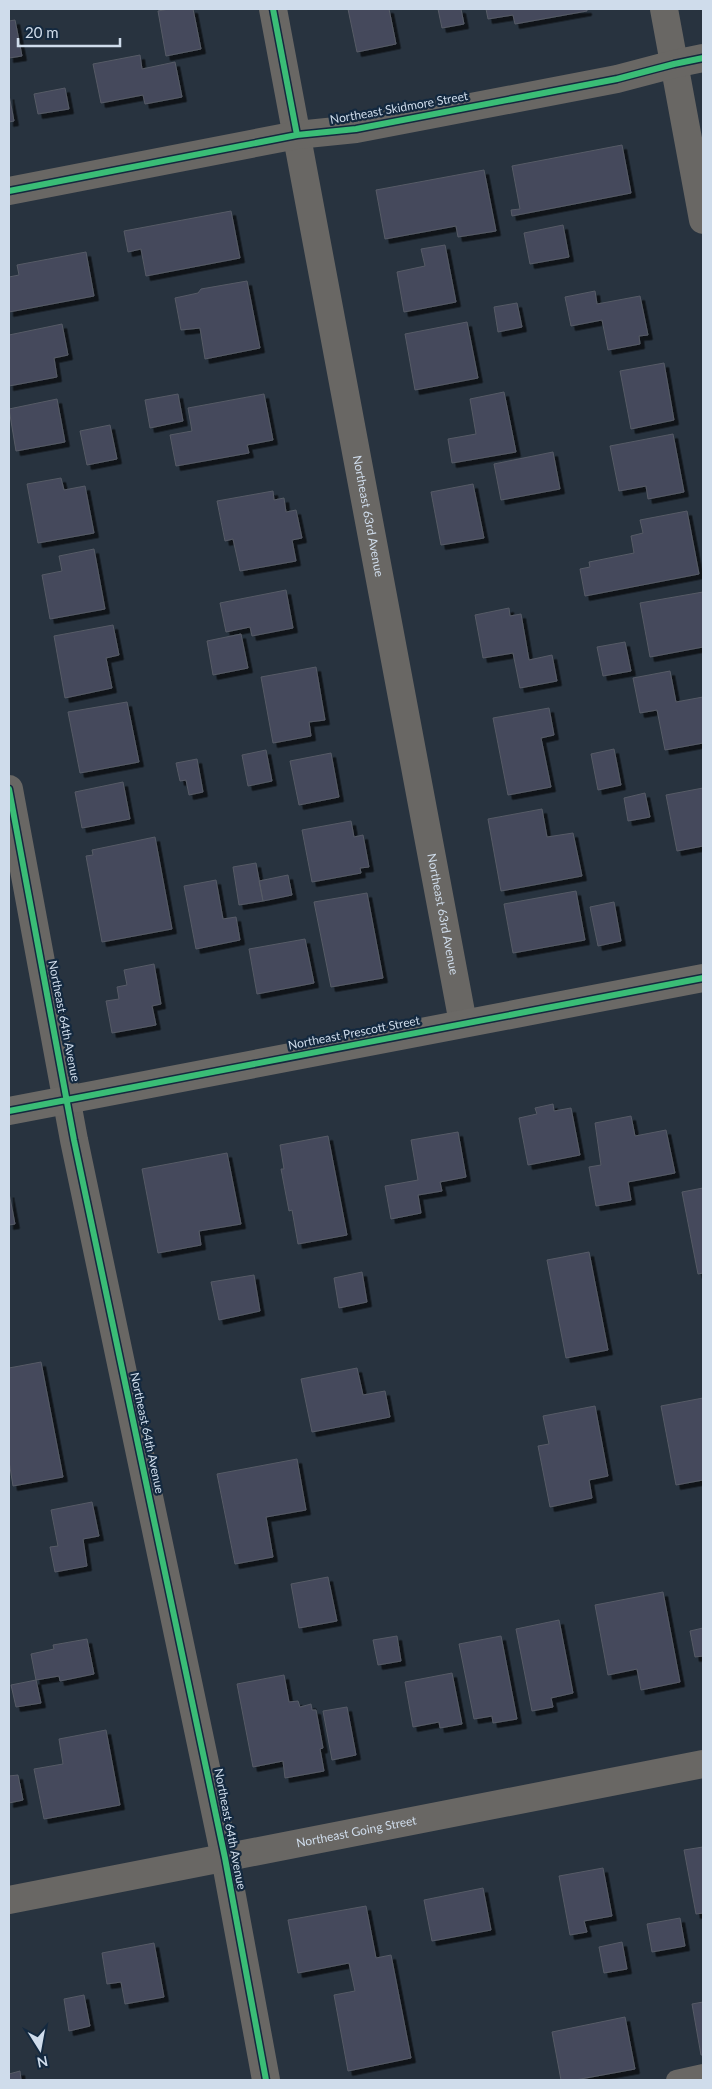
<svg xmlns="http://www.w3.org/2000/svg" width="712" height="2089" viewBox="0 0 712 2089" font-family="Lato,sans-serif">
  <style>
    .building { fill: #45495b; stroke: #565b66; filter: url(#shadow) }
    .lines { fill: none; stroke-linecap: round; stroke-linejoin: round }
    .lane { stroke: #696764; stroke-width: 20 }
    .street { stroke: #696764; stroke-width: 28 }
    .secondary { stroke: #6b6966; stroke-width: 28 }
    .cycleway-casing { stroke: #14293f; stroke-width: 9 }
    .cycleway { stroke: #3abd76; stroke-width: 6 }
    .labels { text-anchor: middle; stroke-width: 4.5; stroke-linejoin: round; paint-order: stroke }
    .street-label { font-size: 12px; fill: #cfdceb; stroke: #14293f }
  </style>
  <defs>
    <filter id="shadow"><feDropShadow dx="4.5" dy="4.5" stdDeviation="0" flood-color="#0009"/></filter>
  </defs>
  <rect width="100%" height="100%" fill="#28333f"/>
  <path class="building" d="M169,9h24l8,40 -35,7 -8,-45z
    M348,9h41l7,35 -39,8z
    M438,9h23l3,15 -22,4z
    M486,9h101v2l-72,13 -2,-9 -25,4z
    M15,20l7,36 -13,2v-37z
    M140,55l2,14 33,-7 7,35 -37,7 -2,-9 -42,8 -8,-39z
    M65,88l4,21 -31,5 -4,-20z
    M9,95l5,26 -5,1z
    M622,145l9,48 -119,23 -1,-6 9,-1 -8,-43z
    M484,170l12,61 -38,6 -2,-11 -71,13 -9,-49z
    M231,211l9,47 -94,18 -5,-27 -13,3 -4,-21z
    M563,225l6,32 -39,7 -6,-31z
    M445,245l11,57 -52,10 -7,-40 28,-6 -4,-17z
    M86,252l8,44 -85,16v-35l10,-2 -2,-10z
    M247,281l13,67 -55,11 -5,-31 -19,2 -6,-32 23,-5 3,-4z
    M595,291l2,13 43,-8 8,39 -9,1 1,8 -32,6 -6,-30 -31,6 -6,-29z
    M517,303l5,24 -24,5 -4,-25z
    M467,322l11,56 -63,12 -10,-56z
    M62,324l6,31 -14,3 3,19 -48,9v-51z
    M664,363l10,57 -43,9 -11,-58z
    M504,392l12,60 -64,11 -4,-24 28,-5 -6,-35z
    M178,394l5,27 -33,7 -5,-28z
    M264,394l9,46 -26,5 2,8 -73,13 -6,-31 22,-4 -4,-23z
    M57,399l8,43 -49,9 -7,-42z
    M110,425l7,34 -30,6 -7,-34z
    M673,434l11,58 -36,7 -2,-13 -27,5 -9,-45z
    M553,452l7,37 -59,11 -7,-36z
    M61,478l3,12 21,-4 9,47 -56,10 -11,-59z
    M473,484l11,54 -43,7 -10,-53z
    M273,491l1,9 10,-2 2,14 10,-2 6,28 -10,2 4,21 -56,10 -7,-32 -8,2 -8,-40z
    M687,511l12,63 -114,22 -5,-27 10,-2 -1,-5 45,-9 -3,-17 12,-3 -3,-13z
    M94,549l11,60 -55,10 -8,-44 20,-4 -3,-15z
    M286,590l7,38 -41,8 -2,-9 -24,5 -6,-29z
    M703,592v55l-53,10 -10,-54z
    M509,608l1,8 11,-2 8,46 23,-5 5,26 -37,7 -7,-35 -30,5 -8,-43z
    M113,625l6,30 -13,3 6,30 -47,10 -11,-62z
    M241,634l7,34 -35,7 -6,-34z
    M625,642l6,29 -28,5 -6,-29z
    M316,667l9,53 -16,2 2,14 -38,7 -12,-66z
    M670,671l6,31 27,-5v46l-38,7 -8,-40 -17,3 -7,-35z
    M127,702l12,60 -59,11 -12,-61z
    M549,708l5,27 -13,3 10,49 -43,8 -15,-77z
    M614,749l7,36 -23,5 -7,-36z
    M266,750l6,31 -24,5 -6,-31z
    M331,753l8,44 -40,8 -9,-44z
    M197,759l6,33 -14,3 -3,-15 -6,1 -4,-18z
    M123,782l7,37 -48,9 -7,-36z
    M703,788v58l-26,5 -11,-56z
    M645,793l5,24 -22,4 -4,-23z
    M542,809l5,28 26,-4 9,43 -81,15 -13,-72z
    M351,821l3,16 9,-2 6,32 -9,1 1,5 -49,9 -10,-52z
    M155,837l17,92 -70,13 -16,-86 7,-1 -1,-5z
    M256,863l7,38 -24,4 -6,-38z
    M288,875l4,20 -29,6 -4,-20z
    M216,880l7,39 13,-2 4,23 -44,9 -12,-63z
    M576,891l9,49 -72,13 -9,-49z
    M367,893l16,85 -52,9 -17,-85z
    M614,902l7,39 -23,5 -8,-39z
    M305,939l9,44 -57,11 -8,-45z
    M154,964l7,40 -9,2 4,19 -44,8 -6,-32 13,-2 -2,-12 10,-2 -3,-15z
    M553,1104l1,7 17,-3 9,47 -52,10 -9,-47 18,-4 -2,-6z
    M631,1116l4,20 31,-6 9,43 -47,9 3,18 -35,6 -7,-39 12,-2 -6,-42z
    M458,1132l8,45 -26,5 2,9 -24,4 3,18 -30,6 -6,-33 33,-6 -7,-40z
    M328,1136l19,99 -49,9 -6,-34 -3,1 -8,-42h3l-4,-24z
    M227,1153l14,71 -42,7 2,14 -43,8 -16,-84z
    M703,1188v85l-5,1 -16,-82z
    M9,1193l6,31 -6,1z
    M589,1252l19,98 -42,8 -19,-98z
    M362,1272l5,30 -28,6 -5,-30z
    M254,1275l6,36 -41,9 -8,-38z
    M41,1362l22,115 -50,9 -4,-25v-93z
    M357,1368l6,27 22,-4 5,26 -78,15 -11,-53z
    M703,1398v82l-27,5 -15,-79z
    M595,1406l13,70 -19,4 3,18 -42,9 -12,-61 11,-2 -6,-28z
    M297,1459l9,51 -40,7 7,40 -38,7 -18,-90z
    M92,1502l7,34 -16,3 4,27 -32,6 -5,-25 8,-1 -7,-36z
    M328,1577l9,44 -38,7 -8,-44z
    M663,1592l17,90 -39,8 -4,-21 -29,6 -13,-70z
    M559,1620l14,73 -22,5 2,9 -21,4 -16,-82z
    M703,1628v28l-8,1 -5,-26z
    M397,1636l4,25 -23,4 -5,-25z
    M501,1636l16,83 -24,4 -1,-7 -18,3 -15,-75z
    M87,1639l7,35 -34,7 -1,-5 -23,4 -5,-26 23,-5 -1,-4z
    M452,1673l10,51 -22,4 -1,-6 -26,5 -8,-45z
    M284,1675l5,27 9,-1 2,6 11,-3 1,6h4l7,38 -3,1 4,22 -39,7 -2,-17 -30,6 -16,-83z
    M36,1680l5,23 -25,4 -5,-22z
    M347,1707l9,48 -24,5 -9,-49z
    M106,1730l14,75 -76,14 -10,-50 29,-5 -4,-25z
    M18,1775l5,25 -14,3v-27z
    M703,1847v66l-7,1 -12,-64z
    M603,1868l9,48 -28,5 3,11 -17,3 -11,-59z
    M483,1888l8,42 -59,11 -8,-41z
    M366,1906l10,52 15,-3 20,103 -63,13 -14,-76 21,-4 -6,-28 -51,10 -10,-53z
    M680,1918l5,28 -33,6 -5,-28z
    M622,1942l5,27 -23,4 -5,-26z
    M154,1943l10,54 -39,7 -4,-22 -14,2 -5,-31z
    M84,1995l6,31 -21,5 -5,-32z
    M703,2002v53h-2l-9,-51z
    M625,2017l10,52 -60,11h-14l-9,-48z
    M20,2071l1,9h-12v-6z"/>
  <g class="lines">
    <path class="lane" d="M676,2080l27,-6"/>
    <g class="street">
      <path id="s1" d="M273,9l190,1014"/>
      <path d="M664,9l39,211"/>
      <path d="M9,191l288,-56 59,-6 261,-50 57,-15 29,-6"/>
      <path d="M9,789l65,351 151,718 41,222"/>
      <path id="s2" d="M9,1900l694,-136"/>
    </g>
    <path class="secondary" d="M9,1111l694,-133"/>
    <defs>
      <path id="cycleway" d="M273,9l24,126
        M9,191l288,-56 59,-6 261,-50 57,-15 29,-6
        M9,789l65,351 151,718 41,222
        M9,1111l694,-133"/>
    </defs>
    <use href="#cycleway" class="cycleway-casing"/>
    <use href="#cycleway" class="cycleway"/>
  </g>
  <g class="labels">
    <g class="street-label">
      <text transform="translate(399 108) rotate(-10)" y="4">Northeast Skidmore Street</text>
      <text dy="4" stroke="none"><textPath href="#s1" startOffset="516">Northeast 63rd Avenue</textPath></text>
      <text dy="4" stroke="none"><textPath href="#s1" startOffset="921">Northeast 63rd Avenue</textPath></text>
      <text transform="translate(64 1021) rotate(79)" y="4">Northeast 64th Avenue</text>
      <text transform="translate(354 1033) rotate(-11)" y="4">Northeast Prescott Street</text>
      <text transform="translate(147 1433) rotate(78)" y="4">Northeast 64th Avenue</text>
      <text transform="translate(230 1829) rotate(79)" y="4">Northeast 64th Avenue</text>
      <text dy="4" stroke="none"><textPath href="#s2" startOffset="354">Northeast Going Street</textPath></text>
    </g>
  </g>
  <rect width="712" height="2089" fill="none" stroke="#cfdceb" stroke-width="20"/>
  <g transform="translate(40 2049) rotate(169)" stroke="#14293f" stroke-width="4" paint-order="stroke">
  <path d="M0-4L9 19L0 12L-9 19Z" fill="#cfdceb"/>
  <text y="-8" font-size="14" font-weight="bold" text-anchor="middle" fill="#cfdceb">N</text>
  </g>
  <path d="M18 38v8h102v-8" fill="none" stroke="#cfdceb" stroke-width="2.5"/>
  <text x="25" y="38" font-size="15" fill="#cfdceb" stroke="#14293f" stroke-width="4" paint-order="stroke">20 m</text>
</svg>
